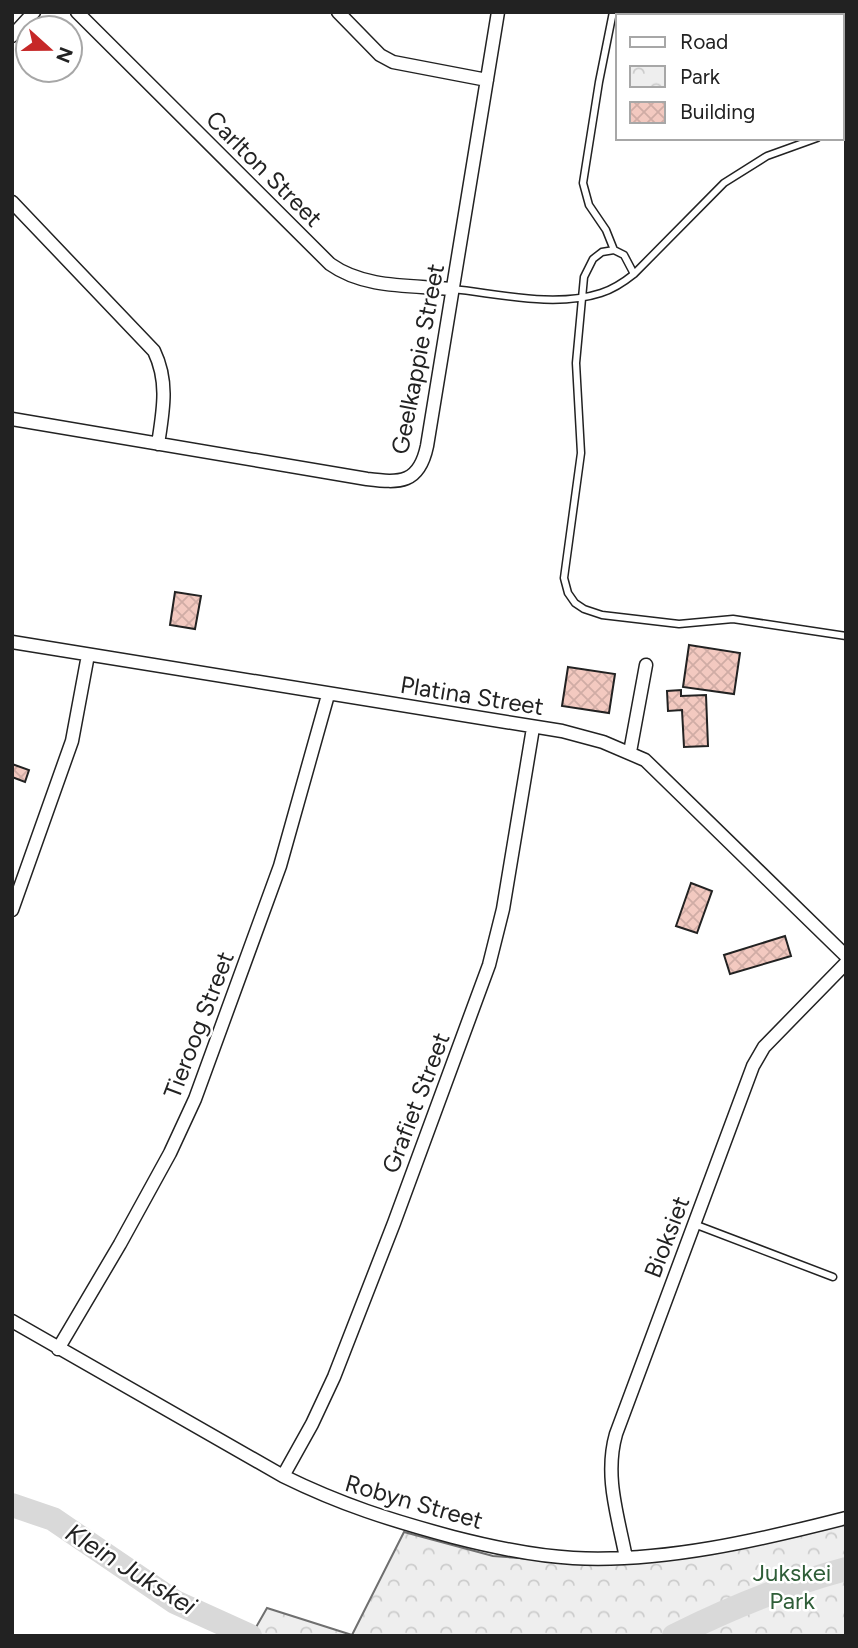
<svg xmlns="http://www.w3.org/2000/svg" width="858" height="1648" viewBox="0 0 858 1648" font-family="Figtree,sans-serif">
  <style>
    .park { fill: url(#park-crowns); stroke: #6f6f6f; stroke-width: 2 }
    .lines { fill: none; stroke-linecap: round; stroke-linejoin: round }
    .river { stroke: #d9d9d9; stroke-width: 24 }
    .building { fill: url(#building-cross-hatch); stroke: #222; stroke-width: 2 }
    .lane-casing { stroke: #222; stroke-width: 9 }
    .street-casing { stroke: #222; stroke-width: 15 }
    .lane { stroke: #fff; stroke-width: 6 }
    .street { stroke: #fff; stroke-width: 12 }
    .labels { text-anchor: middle; stroke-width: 5; stroke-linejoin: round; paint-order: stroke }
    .street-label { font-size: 24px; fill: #222; stroke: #fff }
    .park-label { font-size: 24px; fill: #2f5e38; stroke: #fff }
    .water-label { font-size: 26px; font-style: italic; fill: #222; stroke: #fff }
  </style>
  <defs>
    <pattern id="park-crowns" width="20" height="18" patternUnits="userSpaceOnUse" patternTransform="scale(1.75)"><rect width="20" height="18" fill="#eee"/><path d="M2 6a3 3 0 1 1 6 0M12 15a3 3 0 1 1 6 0" fill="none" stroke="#ccc"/></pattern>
    <pattern id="building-cross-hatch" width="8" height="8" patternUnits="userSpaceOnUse" patternTransform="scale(1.75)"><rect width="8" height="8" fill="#f3c9c0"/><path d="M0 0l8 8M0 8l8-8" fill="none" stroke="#d0aca5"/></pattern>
  </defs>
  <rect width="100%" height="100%" fill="#fff"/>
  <path class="park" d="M846,1524v112h-595l16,-28 85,27 52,-103 89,24 78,6z"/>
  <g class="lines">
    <path class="river" d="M12,1505l41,14 122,83 75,34
      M674,1636c56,-28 112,-51 172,-67"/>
  </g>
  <path class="building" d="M175,592l26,4 -6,33 -25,-4z
    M689,645l51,8 -6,41 -51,-7z
    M568,667l47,7 -6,39 -47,-7z
    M681,690v6l25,-1 2,51 -24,1 -2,-37 -14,1 -1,-20z
    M12,764l17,6 -4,12 -13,-5z
    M691,883l21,8 -15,42 -21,-7z
    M785,936l6,20 -61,18 -6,-19z"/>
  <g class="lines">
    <defs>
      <path id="lane" d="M613,12l-14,70 -16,101 6,22 17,25 8,20
        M688,12l11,4
        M729,16v-4
        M842,126l4,-2
        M634,274l-10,-19 -10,-5 -12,2 -9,7 -9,18 -8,86 5,90 -17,125 4,15 7,10 9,6 18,6 77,9 54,-5 113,17
        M453,289c47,5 102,19 148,4 13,-4 23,-11 33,-19l90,-91 43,-27 50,-18
        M694,1224l139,53"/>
      <path id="street" d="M77,12l253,252c35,25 81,21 123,25
        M338,12l42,43 13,7 94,18
        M12,36l22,-24
        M12,202l142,149c15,31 9,60 4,93
        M12,419l355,60c33,4 52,5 60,-33l71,-434
        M12,642l550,89 41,11 42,18 201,196
        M630,752l16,-87
        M12,910l60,-169 16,-86
        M12,1321l271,155c59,29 107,44 170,61 39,10 80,19 120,21 89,5 187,-18 273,-40
        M58,1349l62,-105 50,-91 25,-54 85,-233 48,-171
        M283,1476l29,-52 22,-47 60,-154 95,-258 14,-56 30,-181
        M626,1558c-8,-42 -22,-82 -10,-124l137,-368 11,-19 82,-84"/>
    </defs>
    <use href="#lane" class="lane-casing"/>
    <use href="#street" class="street-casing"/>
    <use href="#lane" class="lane"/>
    <use href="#street" class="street"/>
  </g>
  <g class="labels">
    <g class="street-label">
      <text transform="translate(264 169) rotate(45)" y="8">Carlton Street</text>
      <text transform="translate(418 359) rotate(-79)" y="8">Geelkappie Street</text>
      <text transform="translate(472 696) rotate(9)" y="8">Platina Street</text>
      <text transform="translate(199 1025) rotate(-69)" y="8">Tieroog Street</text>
      <text transform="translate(416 1103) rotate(-69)" y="8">Grafiet Street</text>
      <text transform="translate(667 1237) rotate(-69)" y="8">Bioksiet</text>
      <text transform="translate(414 1502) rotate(16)" y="8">Robyn Street</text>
    </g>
    <g class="park-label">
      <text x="792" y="1581">Jukskei<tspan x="792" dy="28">Park</tspan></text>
    </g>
    <g class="water-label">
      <text transform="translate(131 1569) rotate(32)" y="9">Klein Jukskei</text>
    </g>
  </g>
  <rect width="858" height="1648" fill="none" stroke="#222222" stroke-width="28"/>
  <rect x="616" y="14" width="228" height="126" fill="#ffffff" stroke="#a7a7a7" stroke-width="2"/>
  <rect x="630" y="37" width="35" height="10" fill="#ffffff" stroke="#a7a7a7" stroke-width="2"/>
  <text x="680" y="49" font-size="21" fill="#222222">Road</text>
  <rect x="630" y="66" width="35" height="21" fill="url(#park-crowns)" stroke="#a7a7a7" stroke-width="2"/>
  <text x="680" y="84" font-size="21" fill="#222222">Park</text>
  <rect x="630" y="102" width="35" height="21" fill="url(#building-cross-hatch)" stroke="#a7a7a7" stroke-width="2"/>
  <text x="680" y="119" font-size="21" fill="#222222">Building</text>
  <g transform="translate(49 49) rotate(111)"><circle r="33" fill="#ffffff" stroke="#a7a7a7" stroke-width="2"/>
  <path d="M0-5L12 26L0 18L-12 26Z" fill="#c62828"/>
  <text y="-10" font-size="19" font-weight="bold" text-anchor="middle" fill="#222222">N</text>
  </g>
</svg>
